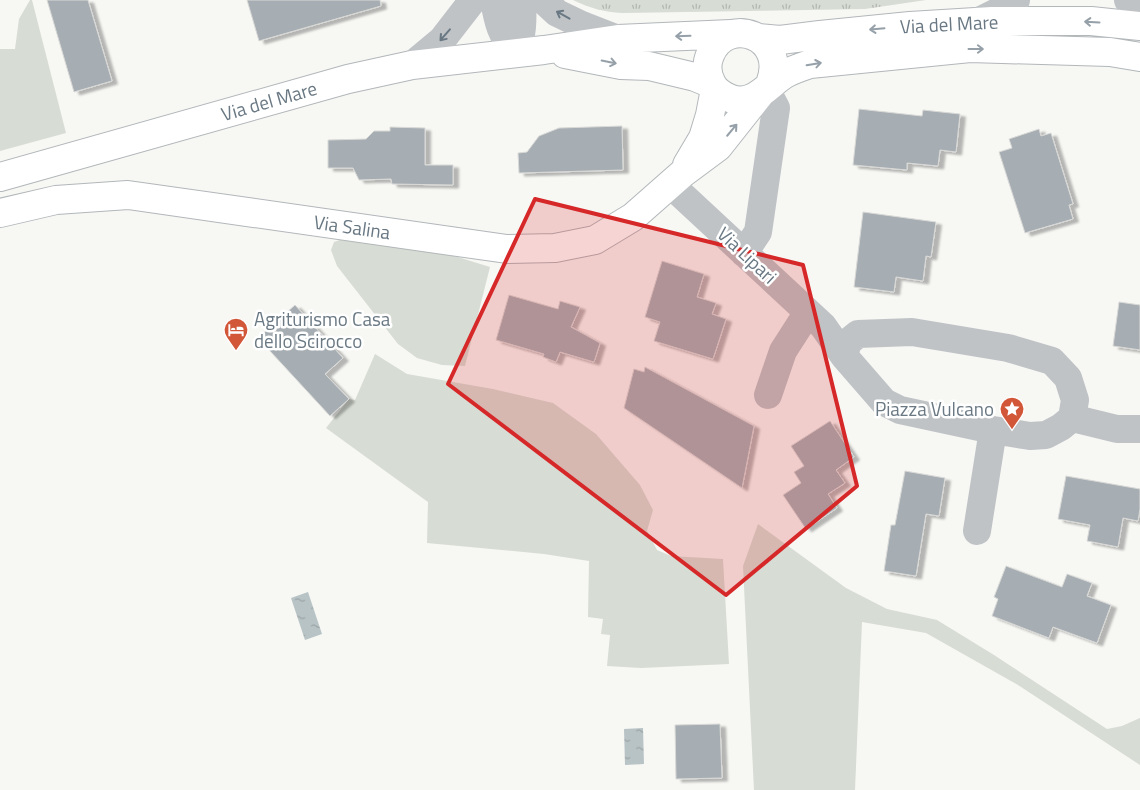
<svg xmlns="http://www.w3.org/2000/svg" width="1140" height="790" viewBox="0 0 1140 790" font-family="'Titillium Web',sans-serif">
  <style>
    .grass { fill: #d7dcd4 }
    .park { fill: url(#park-tufts) }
    .water { fill: url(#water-ripples) }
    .building { fill: #a7aeb3; stroke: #d9d9d7; filter: url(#shadow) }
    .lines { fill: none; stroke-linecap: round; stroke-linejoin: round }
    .major-casing { stroke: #b2b7ba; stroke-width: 30 }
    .minor { stroke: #bfc3c6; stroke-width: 28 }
    .major { stroke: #fff; stroke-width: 28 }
    .oneway { stroke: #697883 }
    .oneway2 { stroke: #96a0a8 }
    .marked { fill: #d62828; fill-opacity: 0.2; stroke: #d62828; stroke-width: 4; stroke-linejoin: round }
    .labels { text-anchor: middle; stroke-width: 5; stroke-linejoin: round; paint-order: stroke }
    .street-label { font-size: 19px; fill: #697883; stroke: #fff }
    .poi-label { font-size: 19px; fill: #697883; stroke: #fff; text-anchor: start }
  </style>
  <defs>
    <pattern id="park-tufts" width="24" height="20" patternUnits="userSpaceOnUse" patternTransform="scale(1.25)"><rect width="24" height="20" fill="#d7dcd4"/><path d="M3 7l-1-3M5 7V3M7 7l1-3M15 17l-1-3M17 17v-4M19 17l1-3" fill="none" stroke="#b2b7b1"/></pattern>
    <pattern id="water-ripples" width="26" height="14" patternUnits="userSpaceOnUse" patternTransform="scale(1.25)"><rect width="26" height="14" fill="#b8c3c6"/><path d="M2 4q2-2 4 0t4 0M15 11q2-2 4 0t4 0" fill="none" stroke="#9aa3a6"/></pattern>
    <filter id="shadow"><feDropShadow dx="5.5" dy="3" stdDeviation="1" flood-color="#0004"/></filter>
  </defs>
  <rect width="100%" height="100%" fill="#f7f7f4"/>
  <path class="grass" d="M30,0h2l34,133 -66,18v-102h15l4,-30z
    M340,240l95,10 55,17 -25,99 -23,-1 -25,-7 -19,-14 -61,-78 -6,-16 3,-8z
    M375,354l32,20 86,15 60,14 43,31 44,51 13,25 -6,21 10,19 14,6 52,3 6,105 -88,4 -34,-2 3,-31 -9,-1 2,-15 -15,-2 1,-56 -45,-7 -117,-11 1,-41 -102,-74 23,-29 6,1z
    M758,524l88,64 41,21 50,11 57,35 113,74 15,-3 18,-8v47l-122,-80 -92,-52 -64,-11 -7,168h-101l-11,-224z"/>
  <path class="park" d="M573,0h353l-61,9 -243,4c-18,-1 -33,-5 -49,-13z"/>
  <path class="water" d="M308,592l14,42 -17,6 -14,-42z
    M643,728l1,36 -19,1 -1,-36z"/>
  <path class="building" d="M47,0h41l24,81 -38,11z
    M247,0h133l1,6 -122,35z
    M859,109l63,7 1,-6 37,4 -4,38 -16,-2 -2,16 -31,-3v7l-54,-5z
    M622,126l1,44 -104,3 -1,-20 9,-1 12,-16 20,-8z
    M390,127l35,1v37h28v20l-61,-1 -1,-5 -32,1 -6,-12h-25v-28l38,-1 8,-8h16z
    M1039,129l2,7 10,-3 22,71 -4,1 4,14 -48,14 -26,-81 13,-4 -3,-9z
    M863,212l73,10 -5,35 -5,-1 -3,25 -27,-4 -2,15 -40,-5z
    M662,261l42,13 -7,23 19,6 -4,11 14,5 -13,40 -59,-18 6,-19 -15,-5z
    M509,295l49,14 2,-8 20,6 -9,20 29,16 -6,19 -34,-10 -4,10 -13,-5 1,-3 -48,-14z
    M1119,302l21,3v45l-27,-4z
    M295,305l48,53 -18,16 24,25 -19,17 -72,-78z
    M645,367l109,59 -12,62 -118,-80 10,-39 10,3z
    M830,421l24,36 -18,13 9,13 -17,11 9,14 -31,21 -23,-34 18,-12 -7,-11 10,-6 -13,-20z
    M905,471l40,7 -6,38 -13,-2 -10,62 -32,-5 7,-46h4z
    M1066,476l74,13v20l-2,12 -15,-3 -5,29 -31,-6 3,-16 -32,-6z
    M1006,566l56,21 5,-13 25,9 -5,13 24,9 -14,38 -44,-16 -4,11 -57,-22 6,-17 -4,-2z
    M720,724l2,54 -46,1 -1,-54z"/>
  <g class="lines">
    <defs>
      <path id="major" d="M759,38l21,2 40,-5 90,-9 82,-5h99l49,5
        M565,54l56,11 28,1 46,11 17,7
        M770,84c19,-49 -44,-70 -60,-29 -4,9 -3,20 2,29 3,6 10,11 17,14 24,10 38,-13 56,-24 7,-4 16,-7 25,-10l160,-16 140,4 30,5
        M687,165l16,-27 7,-23 5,-26
        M0,177l348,-98 64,-14 132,-15 74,-11 113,-5
        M0,213l56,-13 72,-5 379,54 48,-1 40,-8 38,-23 50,-44 35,-26 42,-53"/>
    </defs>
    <use href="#major" class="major-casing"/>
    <path class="minor" d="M494,0c4,23 7,35 22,53
      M543,0l14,13 25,12 36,14
      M1128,0l12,10
      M977,22l28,-14 11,-8
      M516,53c7,-20 7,-32 6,-53
      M412,65l30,-25 31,-40
      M671,185l152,141 21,30 40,46 16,8 93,20 37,6 16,-1 15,-8 11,-9 3,-18 -7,-22 -16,-17 -44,-13 -96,-16 -54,2 -10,8 -4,14
      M744,253l14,-21 18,-124 -10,-19
      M768,395l15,-44 25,-39
      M1072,418l45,11h23
      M977,531l16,-101"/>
    <use href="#major" class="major"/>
  </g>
  <defs><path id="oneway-shaft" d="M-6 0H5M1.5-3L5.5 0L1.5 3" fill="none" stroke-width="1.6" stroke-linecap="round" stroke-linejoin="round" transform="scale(1.25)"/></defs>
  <g class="oneway">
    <use href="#oneway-shaft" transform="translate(563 15) rotate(-151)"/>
    <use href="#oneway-shaft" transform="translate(445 35) rotate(131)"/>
  </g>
  <g class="oneway2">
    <use href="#oneway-shaft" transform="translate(1092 22) rotate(-177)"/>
    <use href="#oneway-shaft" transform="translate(877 29) rotate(175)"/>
    <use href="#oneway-shaft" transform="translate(683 36) rotate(178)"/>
    <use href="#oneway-shaft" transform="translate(976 49)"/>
    <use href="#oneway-shaft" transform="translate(609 62) rotate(11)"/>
    <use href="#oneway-shaft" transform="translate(814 64) rotate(-9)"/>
    <use href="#oneway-shaft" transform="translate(732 130) rotate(-50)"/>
  </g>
  <path class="marked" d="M535,199l268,66 54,221 -131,109 -278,-211z"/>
  <defs>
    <symbol id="hotel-pin" viewBox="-11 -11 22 30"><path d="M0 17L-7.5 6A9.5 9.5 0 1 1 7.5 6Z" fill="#d25739" stroke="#fff"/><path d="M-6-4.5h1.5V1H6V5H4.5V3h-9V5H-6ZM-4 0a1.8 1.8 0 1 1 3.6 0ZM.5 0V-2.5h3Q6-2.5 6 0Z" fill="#fff"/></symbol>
    <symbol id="sight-pin" viewBox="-11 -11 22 30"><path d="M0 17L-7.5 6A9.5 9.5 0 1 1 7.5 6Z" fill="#d25739" stroke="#fff"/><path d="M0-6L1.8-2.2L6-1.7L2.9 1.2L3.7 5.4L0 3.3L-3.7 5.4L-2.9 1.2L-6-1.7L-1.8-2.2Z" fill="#fff"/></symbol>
  </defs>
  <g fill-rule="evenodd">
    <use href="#hotel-pin" x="222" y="316" width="28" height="38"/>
    <use href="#sight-pin" x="998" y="395" width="28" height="38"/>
  </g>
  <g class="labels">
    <g class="street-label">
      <text transform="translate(949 24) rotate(-3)" y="7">Via del Mare</text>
      <text transform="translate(269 101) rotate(-16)" y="7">Via del Mare</text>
      <text transform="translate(352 227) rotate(8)" y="7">Via Salina</text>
      <text transform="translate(747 255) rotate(43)" y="7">Via Lipari</text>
    </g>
    <g class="poi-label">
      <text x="254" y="326">Agriturismo Casa<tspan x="254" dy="22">dello Scirocco</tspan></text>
      <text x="994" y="416" text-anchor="end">Piazza Vulcano</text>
    </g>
  </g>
</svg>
